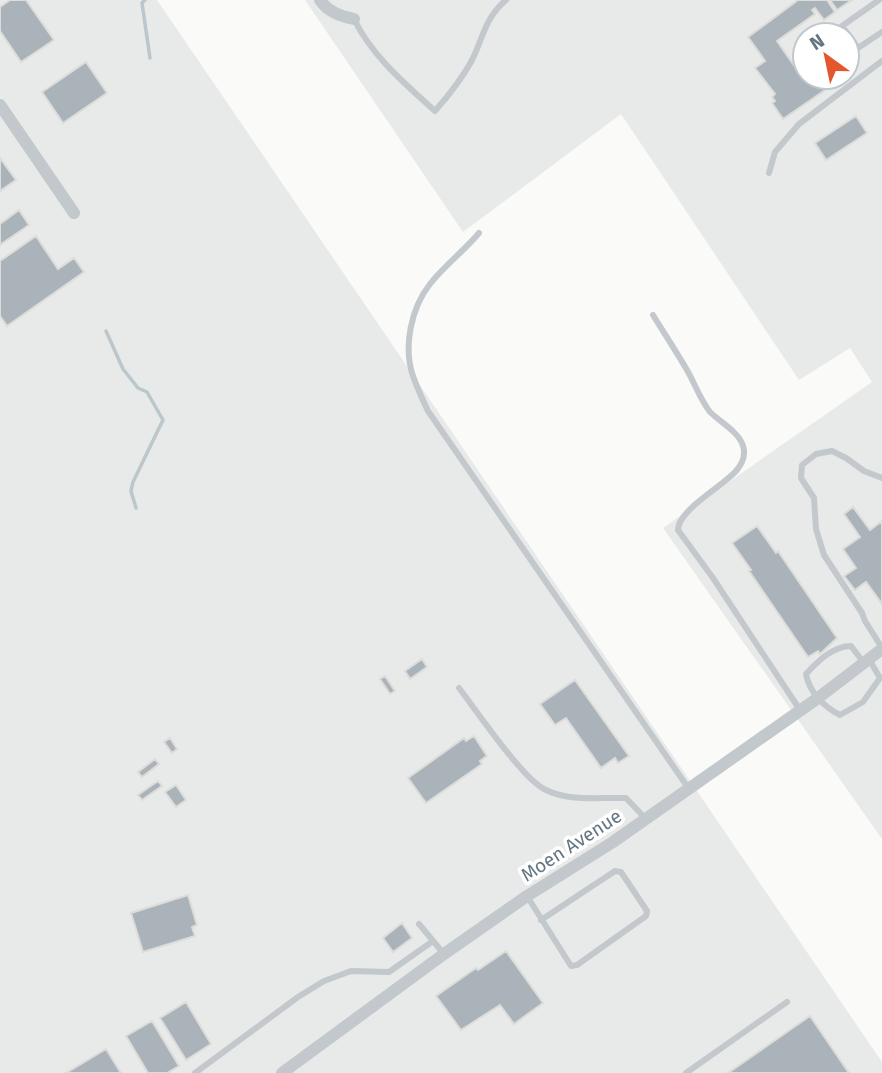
<svg xmlns="http://www.w3.org/2000/svg" width="882" height="1073" viewBox="0 0 882 1073" font-family="'Fira Sans',sans-serif">
  <style>
    .built { fill: #e8e9e9; fill-rule: evenodd }
    .lines { fill: none; stroke-linecap: round; stroke-linejoin: round }
    .stream { stroke: #bbc7cb; stroke-width: 3.5 }
    .building { fill: #aab3b9; stroke: #dcdcda; stroke-width: 2 }
    .lane { stroke: #c3c8cc; stroke-width: 6 }
    .street { stroke: #c3c8cc; stroke-width: 12 }
    .labels { text-anchor: middle; stroke-width: 7; stroke-linejoin: round; paint-order: stroke }
    .street-label { font-size: 19px; fill: #657683; stroke: #fff }
  </style>
  <rect width="100%" height="100%" fill="#fafaf8"/>
  <path class="built" d="M0,0h157l725,1062v11h-882z
    M305,0h577v839l-219,-311 209,-146 -22,-34 -51,32 -178,-266 -158,118zM805,35h42v42h-42z"/>
  <g class="lines">
    <path class="stream" d="M145,0l-3,3 8,55
      M106,331l17,38 15,19 9,4 16,28 -30,62 -2,9 5,17"/>
  </g>
  <path class="building" d="M10,0h16l28,40 -33,22 -21,-31v-24z
    M798,0h29l8,12 -11,8 -9,-12 -3,2 3,4 -38,27 21,30 7,-5v11h39l-61,42 -11,-16 3,-2 -3,-4 3,-3 -20,-26 10,-7 -17,-24z
    M830,0h22l-15,10z
    M86,62l21,31 -44,30 -21,-31z
    M856,116l11,17 -41,27 -11,-17z
    M0,158l16,22 -16,11z
    M19,210l10,15 -29,20v-21z
    M36,236l22,33 16,-11 10,14 -77,54 -7,-10v-55z
    M853,507l17,23 12,-9v83l-16,-22 -11,8 -11,-14 12,-8 -13,-19 17,-12 -16,-23z
    M757,526l19,27 2,-2 59,87 -17,16 -2,-3 -10,6 -59,-86 2,-1 -19,-27z
    M422,659l5,8 -17,12 -5,-8z
    M385,676l10,15 -5,3 -10,-15z
    M575,680l54,76 -11,7 -3,-5 -14,10 -35,-50 -11,7 -15,-21z
    M474,736l13,20 -7,5 2,3 -56,39 -18,-25 56,-40 2,3z
    M170,738l7,11 -5,4 -8,-11z
    M155,759l4,5 -17,13 -4,-5z
    M158,781l4,5 -20,14 -4,-5z
    M176,785l10,15 -10,7 -11,-15z
    M188,895l9,30 -5,2 3,9 -52,16 -12,-39z
    M402,923l10,15 -19,14 -10,-14z
    M506,951l37,52 -29,21 -14,-19 -39,25 -25,-34 40,-28 2,2z
    M186,1002l25,42 -25,16 -26,-42z
    M810,1016l39,57h-121z
    M152,1021l27,45 -12,7h-19l-22,-37z
    M106,1049l15,24h-55z"/>
  <g class="lines">
    <path class="lane" d="M879,0l-37,26 16,22 24,-16
      M354,19c18,37 50,64 81,92 14,-16 26,-31 36,-49 13,-25 13,-43 35,-62
      M769,173l6,-21 24,-28 83,-63
      M479,233c-15,18 -34,32 -49,51 -19,24 -27,63 -17,92 4,12 10,24 15,35l261,378
      M653,315c11,18 23,36 34,55 8,14 13,29 23,42 10,10 29,20 33,34 3,9 -1,18 -7,25 -14,16 -58,39 -58,59l35,48 87,132
      M882,478l-18,-7 -18,-13 -14,-7 -16,3 -14,11 -1,13 13,20 2,31 8,26 38,58 3,8 17,27
      M864,663l-13,-17c-18,0 -33,15 -45,28 3,18 18,33 34,41l23,-13 17,-24 -11,-19
      M459,688c17,22 65,93 87,102 25,12 53,7 80,8l20,21
      M527,896l44,70 6,-1 69,-49 1,-5 -26,-39 -6,-1 -74,49
      M419,924l25,30
      M195,1073l103,-76 26,-16 27,-10 38,1 44,-31
      M686,1073l101,-71"/>
    <path class="street" d="M320,0c8,12 20,16 34,19
      M0,105l74,108
      M282,1073l162,-119 83,-58 86,-54 205,-144 64,-49"/>
  </g>
  <g class="labels">
    <g class="street-label">
      <text transform="translate(571 845) rotate(-33)" y="7">Moen Avenue</text>
    </g>
  </g>
  <g transform="translate(826 56) rotate(327)"><circle r="33" fill="#ffffff" stroke="#c1c8cd" stroke-width="2"/>
  <path d="M0-5L12 26L0 18L-12 26Z" fill="#e4572e"/>
  <text y="-10" font-size="19" font-weight="bold" text-anchor="middle" fill="#657683">N</text>
  </g>
</svg>
